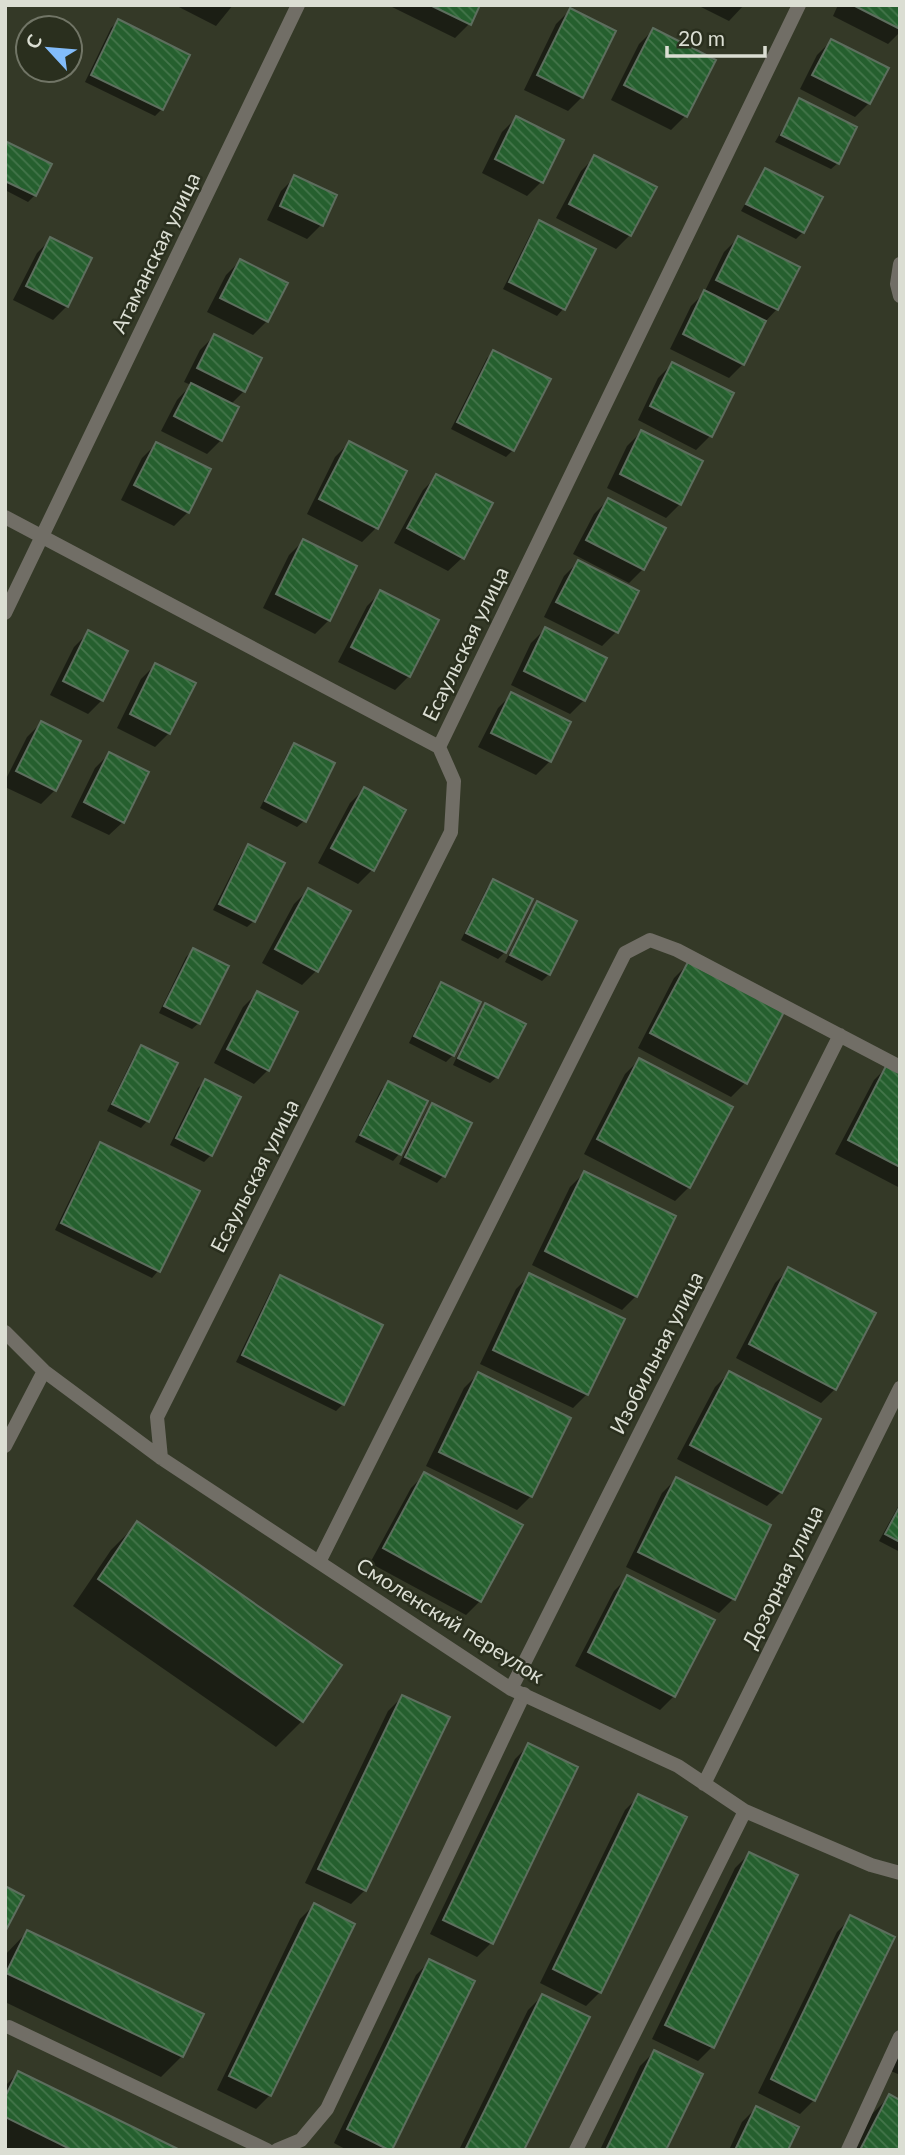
<svg xmlns="http://www.w3.org/2000/svg" width="905" height="2155" viewBox="0 0 905 2155" font-family="Lato,sans-serif">
  <style>
    .shadow { fill: #0007 }
    .building { fill: url(#building-back-hatch); stroke: #5d6e5e; stroke-width: 2 }
    .lines { fill: none; stroke-linecap: round; stroke-linejoin: round }
    .lane { stroke: #716e66; stroke-width: 14 }
    .street { stroke: #716e66; stroke-width: 14 }
    .labels { text-anchor: middle; stroke-width: 5; stroke-linejoin: round; paint-order: stroke }
    .street-label { font-size: 21px; fill: #dbded3; stroke: #2a2f1e }
  </style>
  <defs>
    <pattern id="building-back-hatch" width="6" height="6" patternUnits="userSpaceOnUse" patternTransform="scale(1.75)"><rect width="6" height="6" fill="#255f2e"/><path d="M-1 5l2 2M0 0l6 6M5-1l2 2" fill="none" stroke="#44764b"/></pattern>
  </defs>
  <rect width="100%" height="100%" fill="#343927"/>
  <path class="shadow" d="M175,5h58l-17,21z
    M388,5h90l-9,19 -14,14z
    M697,5h47l-15,16z
    M838,5h62v27l-12,12 -55,-28z
    M570,10l44,22 -32,65 -14,14 -44,-21 32,-66z
    M118,21l70,35 -26,53 -7,7 -70,-34 26,-54z
    M653,30l60,31 -28,55 -14,14 -60,-30 28,-56z
    M831,41l38,62 -14,14 -55,-28 17,-34z
    M800,100l38,63 -7,6 -56,-27z
    M516,118l25,64 -14,14 -45,-23 20,-41z
    M5,142l30,53 -7,7 -23,-12z
    M595,157l35,78 -14,14 -60,-31 25,-47z
    M765,170l38,62 -7,7 -55,-28z
    M295,177l26,48 -14,14 -40,-19 14,-29z
    M540,222l54,27 -31,60 -6,7 -54,-27 30,-60z
    M738,238l39,71 -13,14 -21,41 -14,14 -59,-29 21,-43 13,-13 20,-41z
    M51,239l16,67 -14,14 -40,-20 24,-47z
    M240,261l27,60 -14,14 -46,-23 19,-37z
    M214,336l30,55 -14,14 -9,35 -14,14 -46,-23 16,-31 14,-15 -7,-3 16,-32z
    M494,352l19,98 -7,7 -55,-28 36,-71z
    M672,364l38,72 -14,14 -58,-30 20,-42z
    M641,432l39,72 -14,14 -59,-30 20,-42z
    M349,443l27,85 -14,14 -55,-28 28,-57z
    M156,444l32,68 -14,14 -53,-26 21,-42z
    M437,476l25,82 -14,13 -54,-28 29,-53z
    M608,500l35,69 -14,14 -56,-29 21,-40z
    M303,541l26,79 -14,14 -52,-26 26,-53z
    M578,562l59,29 -21,41 -14,14 -58,-29 20,-41z
    M381,592l28,84 -14,14 -57,-28 29,-56z
    M545,629l39,71 -14,14 -59,-29 20,-42z
    M88,633l14,67 -14,14 -38,-19 24,-48z
    M155,665l14,68 -14,14 -38,-19 24,-49z
    M512,694l38,67 -14,14 -58,-28 20,-39z
    M41,723l38,19 -24,48 -14,14 -36,-17v-6l22,-44z
    M295,745l9,76 -7,6 -37,-19 28,-56z
    M109,754l14,68 -14,13 -38,-18 24,-49z
    M364,789l40,22 -32,59 -14,14 -40,-21 32,-60z
    M249,847l5,74 -7,6 -34,-17 29,-57z
    M493,881l38,19 -26,52 -7,7 -37,-19 26,-52z
    M308,890l8,81 -14,14 -40,-22 32,-59z
    M537,903l12,71 -7,7 -37,-19 26,-52z
    M193,950l6,73 -7,6 -33,-16 27,-56z
    M688,964l57,119 -14,14 -93,-49 36,-70z
    M442,984l11,71 -7,7 -37,-19 26,-53z
    M257,993l11,77 -14,14 -40,-21 29,-56z
    M486,1006l11,71 -7,6 -37,-18 26,-53z
    M142,1047l5,74 -6,7 -34,-17 28,-57z
    M639,1060l50,127 -14,14 -91,-47 41,-80z
    M888,1066l12,6v116l-65,-34 39,-74z
    M205,1081l6,74 -7,7 -34,-17 28,-57z
    M388,1083l37,19 -26,52 -6,7 -38,-19 26,-52z
    M432,1105l11,71 -6,7 -38,-19 27,-52z
    M101,1144l57,127 -6,7 -97,-48 39,-80z
    M584,1173l52,123 -14,14 -90,-45 38,-78z
    M789,1269l46,120 -14,14 -85,-45 39,-75z
    M530,1275l57,119 -14,14 -93,-44 36,-75z
    M281,1278l62,126 -7,7 -100,-49 38,-78z
    M729,1373l52,119 -14,14 -90,-47 38,-72z
    M478,1374l53,122 -14,14 -91,-44 38,-78z
    M425,1474l55,127 -14,14 -96,-52 41,-75z
    M676,1479l57,120 -14,14 -93,-46 36,-74z
    M900,1503v49l-21,-11z
    M137,1524l165,197 -26,26 -203,-141 38,-56z
    M628,1577l46,119 -14,14 -85,-44 39,-75z
    M402,1697l45,21 -82,172 -14,14 -46,-21 83,-172z
    M529,1745l47,23 -85,175 -14,14 -47,-23 85,-175z
    M639,1796l-39,196 -14,14 -46,-23 85,-173z
    M749,1854l-37,193 -14,14 -46,-22 83,-171z
    M314,1905l-44,190 -14,14 -39,-19 83,-171z
    M851,1918l-37,182 -14,14 -42,-21 79,-161z
    M27,1932l155,124 -21,21 -156,-75v-47z
    M430,1961l-40,189h-43l-13,-7 82,-168z
    M542,1996l-20,154h-63l69,-140z
    M654,2052l10,98h-64l40,-84z
    M900,2053v22l-9,-4z
    M18,2073l158,77 -171,-2v-62z
    M889,2097l11,53h-48l17,-33z
    M756,2108l30,42h-57l13,-28z"/>
  <path class="building" d="M430,5h50l-9,20z
    M853,5h47v24z
    M570,8l46,23 -33,67 -46,-23z
    M118,19l72,36 -27,55 -72,-35z
    M653,28l63,32 -29,57 -63,-32z
    M831,39l58,29 -19,36 -58,-29z
    M799,98l58,29 -18,37 -58,-29z
    M516,116l48,24 -21,43 -48,-24z
    M5,141l47,23 -16,32 -31,-15z
    M594,155l63,32 -26,49 -62,-32z
    M765,168l58,29 -19,36 -58,-29z
    M294,175l43,20 -14,31 -43,-20z
    M539,220l57,29 -31,61 -56,-28z
    M738,236l62,31 -22,43 -62,-30z
    M50,237l42,21 -24,49 -42,-21z
    M240,259l48,24 -20,39 -48,-24z
    M704,290l62,31 -22,44 -61,-31z
    M214,334l48,24 -17,34 -48,-24z
    M493,350l58,29 -37,72 -57,-29z
    M672,362l62,31 -22,44 -62,-31z
    M191,383l48,24 -17,34 -48,-25z
    M641,430l62,31 -22,44 -61,-31z
    M349,441l58,30 -29,58 -59,-30z
    M156,442l55,27 -22,44 -55,-28z
    M436,474l57,29 -29,56 -57,-31z
    M608,498l58,30 -22,42 -58,-30z
    M303,539l54,27 -27,55 -54,-27z
    M578,560l61,31 -21,42 -62,-31z
    M380,590l59,30 -29,57 -59,-30z
    M545,627l62,31 -22,43 -61,-30z
    M88,630l40,21 -25,50 -40,-20z
    M155,663l41,20 -26,51 -40,-20z
    M511,692l60,30 -20,40 -60,-29z
    M41,721l40,20 -25,50 -40,-20z
    M294,743l41,20 -29,59 -41,-21z
    M109,752l40,20 -25,51 -40,-21z
    M364,787l42,23 -32,61 -43,-23z
    M248,844l37,19 -30,59 -36,-18z
    M493,879l40,20 -27,54 -40,-20z
    M308,888l43,23 -33,61 -43,-23z
    M537,901l40,20 -27,54 -40,-20z
    M193,948l36,18 -29,58 -36,-18z
    M688,962l96,50 -37,72 -97,-51z
    M441,982l40,20 -27,54 -40,-20z
    M257,991l41,21 -29,59 -42,-22z
    M485,1003l41,21 -28,54 -40,-20z
    M141,1045l37,18 -29,59 -37,-18z
    M639,1058l94,49 -43,81 -93,-49z
    M887,1064l13,6v97l-52,-27z
    M205,1079l36,18 -29,59 -36,-18z
    M388,1081l40,20 -27,54 -41,-20z
    M432,1103l40,20 -27,54 -40,-20z
    M100,1142l100,49 -40,81 -99,-49z
    M584,1171l92,45 -39,81 -92,-46z
    M788,1267l88,46 -40,77 -87,-46z
    M529,1273l96,46 -37,76 -95,-45z
    M280,1275l103,50 -39,80 -102,-50z
    M729,1371l92,48 -39,74 -92,-48z
    M478,1372l93,46 -39,79 -93,-45z
    M424,1472l99,53 -42,77 -98,-54z
    M676,1477l95,48 -36,75 -97,-48z
    M900,1506v36l-15,-8z
    M137,1521l205,144 -39,57 -205,-143z
    M627,1575l88,45 -40,77 -87,-45z
    M402,1695l48,22 -84,174 -48,-22z
    M528,1743l50,24 -85,177 -50,-24z
    M638,1794l49,23 -86,176 -48,-24z
    M749,1852l49,23 -84,173 -49,-23z
    M5,1886l19,10 -19,36z
    M314,1903l41,21 -84,172 -42,-20z
    M850,1915l45,22 -80,164 -44,-22z
    M27,1930l177,84 -21,43 -177,-84z
    M429,1959l46,22 -83,169h-3l-42,-21z
    M542,1994l48,23 -66,133h-59z
    M654,2050l49,24 -37,76h-60z
    M18,2071l162,79h-108l-67,-33v-20z
    M889,2094l11,6v50h-40z
    M756,2106l43,21 -11,23h-53z"/>
  <g class="lines">
    <path class="lane" d="M9,2027l258,123
      M277,2150l24,-10 26,-31 197,-415
      M848,2150l52,-113"/>
    <path class="street" d="M900,264l-3,20 3,12
      M5,517l434,230
      M5,613l293,-608
      M5,1332l39,39 117,87 350,231 167,77 67,45 126,54 29,8
      M5,1446l39,-75
      M161,1458l-4,-41 294,-585 3,-51 -15,-34 360,-742
      M319,1562l306,-609 25,-13 27,10 223,117
      M511,1689l329,-654
      M704,1784l196,-396
      M576,2150l169,-339"/>
  </g>
  <g class="labels">
    <g class="street-label">
      <text transform="translate(156 253) rotate(-64)" y="7">Атаманская улица</text>
      <text transform="translate(466 644) rotate(-64)" y="7">Есаульская улица</text>
      <text transform="translate(255 1176) rotate(-63)" y="7">Есаульская улица</text>
      <text transform="translate(657 1353) rotate(-63)" y="7">Изобильная улица</text>
      <text transform="translate(783 1577) rotate(-64)" y="7">Дозорная улица</text>
      <text transform="translate(450 1621) rotate(32)" y="7">Смоленский переулок</text>
    </g>
  </g>
  <rect width="905" height="2155" fill="none" stroke="#dbded3" stroke-width="14"/>
  <g transform="translate(49 49) rotate(296)"><circle r="33" fill="#2a2f1e" stroke="#717566" stroke-width="2"/>
  <path d="M0-5L12 26L0 18L-12 26Z" fill="#82bcfa"/>
  <text y="-10" font-size="19" font-weight="bold" text-anchor="middle" fill="#dbded3">С</text>
  </g>
  <path d="M667 46v10h98v-10" fill="none" stroke="#dbded3" stroke-width="3.5"/>
  <text x="678" y="46" font-size="21" fill="#dbded3" stroke="#2a2f1e" stroke-width="5" paint-order="stroke">20 m</text>
</svg>
